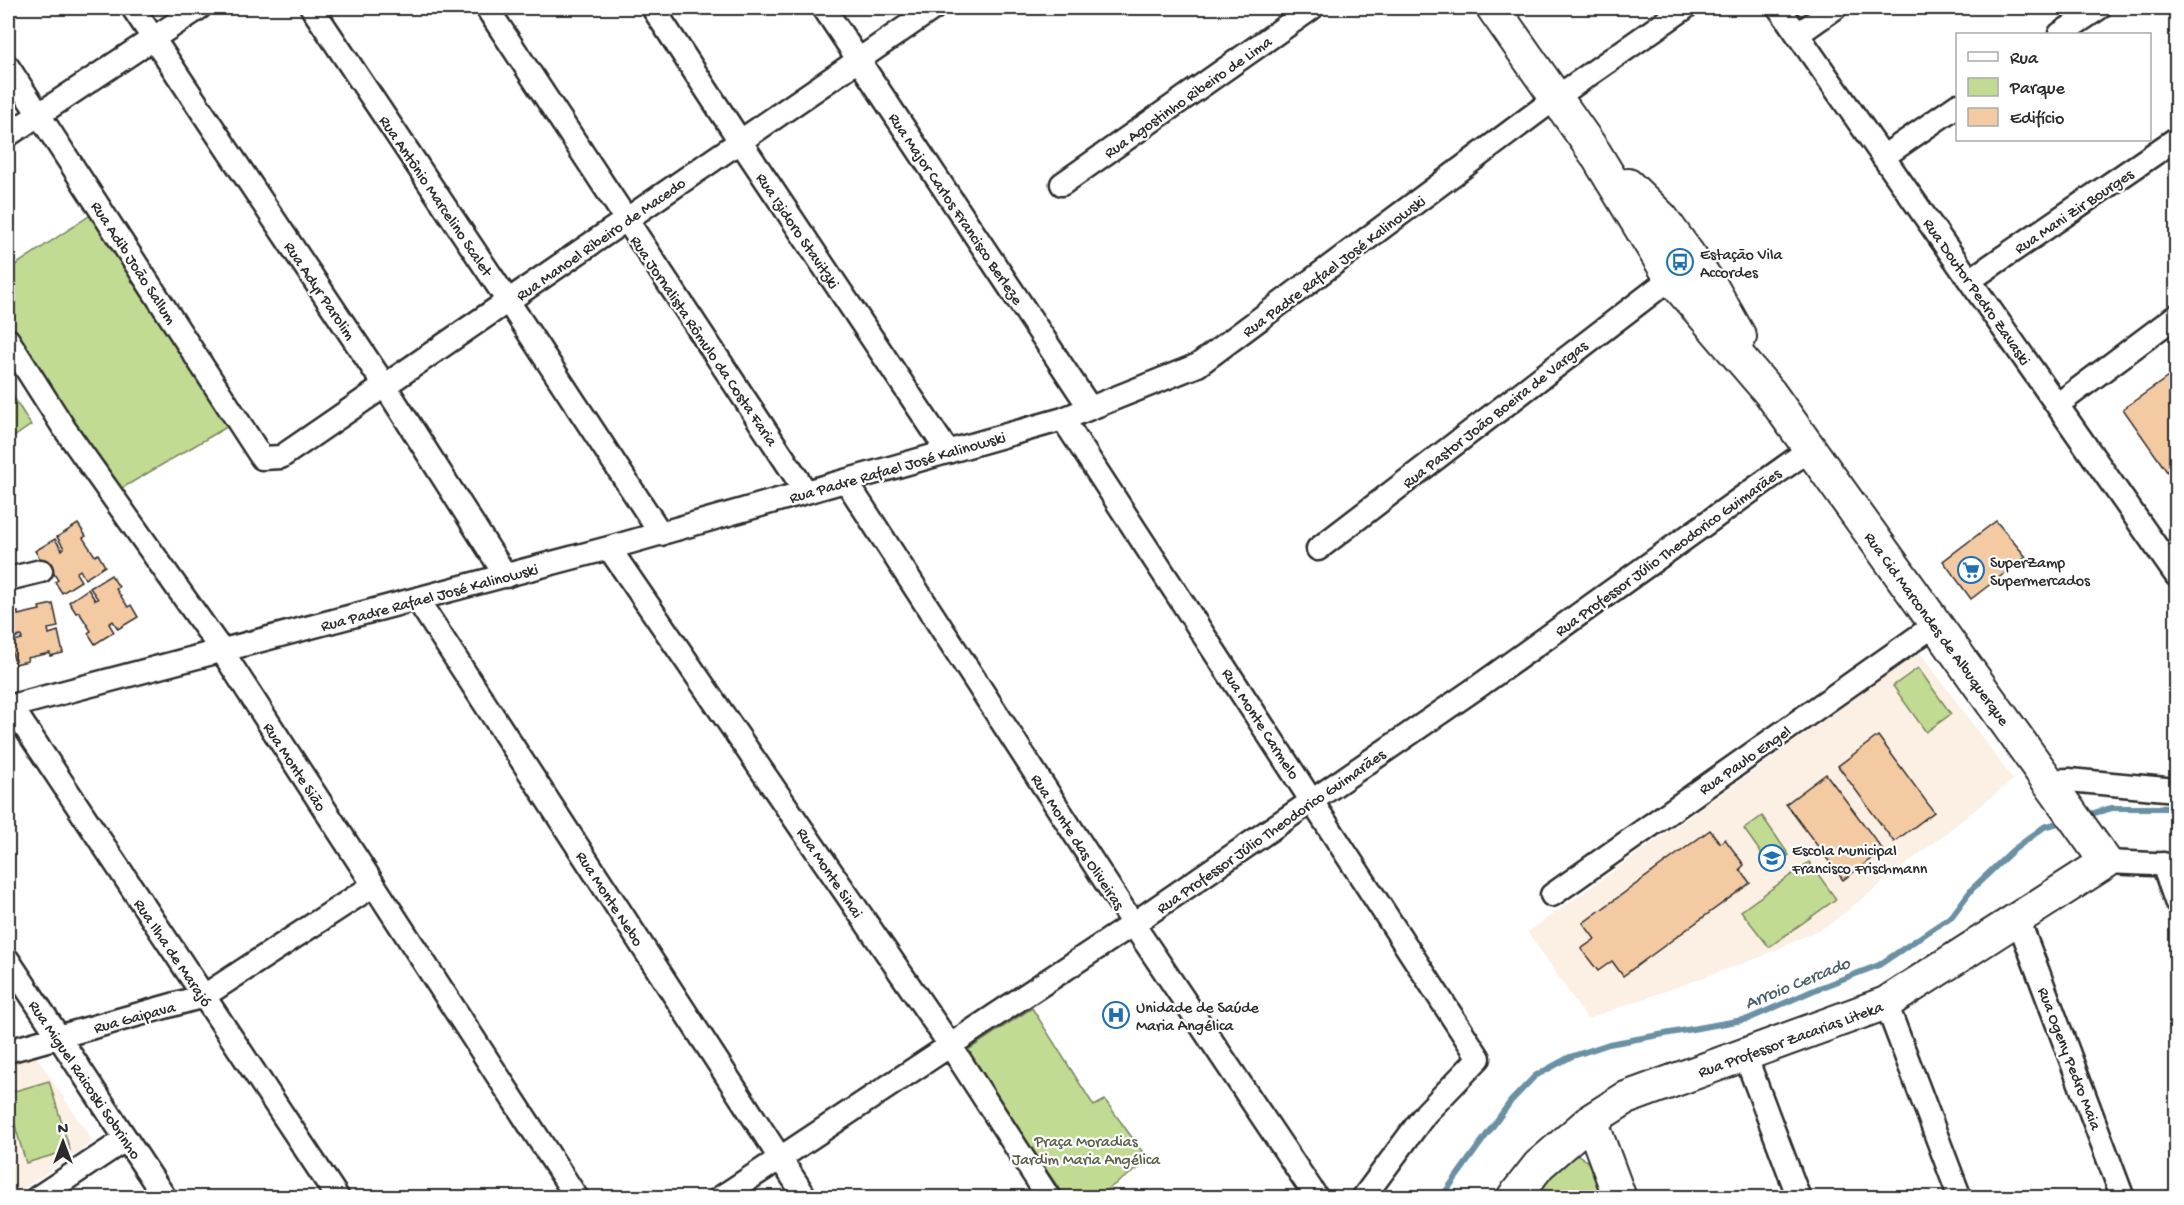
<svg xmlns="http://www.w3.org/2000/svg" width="2184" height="1205" viewBox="0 0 2184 1205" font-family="'Gochi Hand',sans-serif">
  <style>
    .built { fill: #fcefe3 }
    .green { fill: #c1db92; stroke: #76835e; stroke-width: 1.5 }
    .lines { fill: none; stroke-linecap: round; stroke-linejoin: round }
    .stream { stroke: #6a90a4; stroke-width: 6 }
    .building { fill: #f4caa3; stroke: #2b2b2b; stroke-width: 1.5 }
    .street-casing { stroke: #2b2b2b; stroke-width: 27 }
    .secondary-casing { stroke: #2b2b2b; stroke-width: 36 }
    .street { stroke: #fff; stroke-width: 22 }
    .secondary { stroke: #fff; stroke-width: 32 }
    .labels { text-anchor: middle; stroke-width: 4.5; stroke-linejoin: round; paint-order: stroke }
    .street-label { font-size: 16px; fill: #2b2b2b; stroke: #fff }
    .poi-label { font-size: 16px; fill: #2b2b2b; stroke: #fff; text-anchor: start }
    .park-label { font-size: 16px; fill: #58604a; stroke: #fff }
    .water-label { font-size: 18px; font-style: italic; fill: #4a5e68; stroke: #fff }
  </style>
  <rect width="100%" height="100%" fill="#fff"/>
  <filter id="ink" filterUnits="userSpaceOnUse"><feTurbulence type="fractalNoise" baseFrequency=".0167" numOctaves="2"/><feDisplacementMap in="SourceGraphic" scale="12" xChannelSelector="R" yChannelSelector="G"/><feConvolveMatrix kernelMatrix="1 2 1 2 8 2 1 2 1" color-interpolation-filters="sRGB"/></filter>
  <g filter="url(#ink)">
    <path class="built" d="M1920,652l93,128 -184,145 -71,33 -171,61 -59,-87z
      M36,1056l57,86 -85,56v-134z"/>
    <path class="green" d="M95,212l137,212 -115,67 -109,-164v-57z
      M8,388l23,37 -23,16z
      M1918,668l33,46 -25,18 -33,-46z
      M1762,816l27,39 -18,12 -27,-38z
      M1809,862l27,37 -67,48 -28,-36z
      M1032,1008l62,98 11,-6 44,61 -53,36h-31l-100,-145z
      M49,1081l21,69 -44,13 -18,-61v-9z
      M1577,1154l11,8 13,35 -72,1 33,-41z"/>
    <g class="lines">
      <path class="stream" d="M2083,816l29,-8h62l2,4
        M1441,1198l70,-97 24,-25 35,-19 39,-13 139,-25 71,-31 60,-23 73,-49 20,-27 40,-38 32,-24 21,-6"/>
    </g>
    <path class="building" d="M2171,375l5,7v90l-6,4 -47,-67z
      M1996,521l30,36 -55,42 -28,-38z
      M78,524l8,12 -3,2 12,18 3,-2 7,12 -20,13 -5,-9 -4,3 5,8 -19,12 -7,-11 3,-2 -12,-19 -3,2 -8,-12 20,-12 7,11 2,-2 -7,-11z
      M111,575l8,12 -3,2 12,18 3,-2 7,12 -20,12 -5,-8 -4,3 5,8 -19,12 -7,-11 3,-2 -12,-19 -3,1 -7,-11 19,-13 7,11 3,-1 -8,-11z
      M53,604l5,23 -10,2 1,5 9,-3 5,22 -13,3v-3l-23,5 1,3 -13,3 -5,-22 12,-3 -1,-3 -12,3 -1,-25 10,-2v3l22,-5 -1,-3z
      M1878,736l56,76 -40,30 -56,-76z
      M1826,774l57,76 -40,30 -57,-76z
      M1710,830l10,13 5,-4 19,26 -4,4 10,14 -127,93 -11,-15 -14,10 -17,-22 14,-10 -12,-16z"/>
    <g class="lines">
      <defs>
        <path id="street" d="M133,8l252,378 121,190
          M312,8l196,293 153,233
          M487,8l319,484
          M653,8l87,133 208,311
          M824,8l266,400
          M1779,8l397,567
          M1798,34l37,-26
          M2060,34l39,-26
          M8,67l254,391 19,-1 653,-449
          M8,135l191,-127
          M1883,157l75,-52
          M1062,184l250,-176
          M1970,280l206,-141
          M8,340l56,88 158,223 355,547
          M2057,405l119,-89
          M1063,419l416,639 -53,55 -63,85
          M846,481l287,443 184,274
          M609,548l341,497 99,153
          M1318,549l353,-271
          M8,579l33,-8
          M417,599l389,599
          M11,706l327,492
          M8,707l601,-159 454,-129 135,-54 359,-268 128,-89
          M2048,781l21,-1 107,10
          M2106,862l70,3
          M2163,864l13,37
          M1552,895l384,-271
          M2018,919l105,279
          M8,960l157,238
          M1886,1003l74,195
          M8,1051l196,-55 170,-111
          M1745,1055l54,143
          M37,1198l89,-59
          M720,1198l413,-274 346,-238 331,-237"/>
        <path id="secondary" d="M1493,8l102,145 76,125 99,115 336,469 -220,141 -260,95 -35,22 -52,45 -26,33
          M1628,185l34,33 50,69 28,50
          M1591,1120l29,78"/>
      </defs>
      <use href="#street" class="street-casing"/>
      <use href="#secondary" class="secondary-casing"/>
      <use href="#street" class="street"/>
      <use href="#secondary" class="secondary"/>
    </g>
  </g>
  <defs>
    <symbol id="bus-ring" viewBox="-11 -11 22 22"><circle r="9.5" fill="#fff" stroke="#1f6fb2" stroke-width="1.5"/><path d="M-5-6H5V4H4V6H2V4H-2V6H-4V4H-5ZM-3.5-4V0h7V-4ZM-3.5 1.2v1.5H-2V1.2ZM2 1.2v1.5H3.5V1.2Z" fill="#1f6fb2"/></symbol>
    <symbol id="supermarket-ring" viewBox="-11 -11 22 22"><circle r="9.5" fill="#fff" stroke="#1f6fb2" stroke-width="1.5"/><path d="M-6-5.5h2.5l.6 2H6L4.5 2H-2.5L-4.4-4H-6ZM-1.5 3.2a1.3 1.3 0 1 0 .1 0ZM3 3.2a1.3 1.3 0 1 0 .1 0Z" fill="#1f6fb2"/></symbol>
    <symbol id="school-ring" viewBox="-11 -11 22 22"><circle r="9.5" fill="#fff" stroke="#1f6fb2" stroke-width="1.5"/><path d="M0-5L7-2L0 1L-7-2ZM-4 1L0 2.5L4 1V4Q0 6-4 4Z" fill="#1f6fb2"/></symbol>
    <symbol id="hospital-ring" viewBox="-11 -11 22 22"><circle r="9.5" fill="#fff" stroke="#1f6fb2" stroke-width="1.5"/><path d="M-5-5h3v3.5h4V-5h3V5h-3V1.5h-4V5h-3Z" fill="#1f6fb2"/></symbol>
  </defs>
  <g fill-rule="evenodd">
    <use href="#bus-ring" x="1665" y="247" width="30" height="30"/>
    <use href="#supermarket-ring" x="1956" y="555" width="30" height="30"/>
    <use href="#school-ring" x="1757" y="843" width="30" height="30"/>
    <use href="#hospital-ring" x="1101" y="1000" width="30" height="30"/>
  </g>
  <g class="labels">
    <g class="street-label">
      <text transform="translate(1187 96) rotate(-35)" y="6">Rua Agostinho Ribeiro de Lima</text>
      <text transform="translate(437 195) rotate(56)" y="6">Rua Antônio Marcelino Scalet</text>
      <text transform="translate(957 208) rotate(56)" y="6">Rua Major Carlos Francisco Berleze</text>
      <text transform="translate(2073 210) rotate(-34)" y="6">Rua Mani Zir Bourges</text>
      <text transform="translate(799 230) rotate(56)" y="6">Rua Izidoro Stavitzki</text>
      <text transform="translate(600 238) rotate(-35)" y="6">Rua Manoel Ribeiro de Macedo</text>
      <text transform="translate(135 262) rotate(57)" y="6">Rua Adib João Sallum</text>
      <text transform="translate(1333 265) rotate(-37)" y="6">Rua Padre Rafael José Kalinowski</text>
      <text transform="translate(321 290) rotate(56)" y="6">Rua Adyr Parolim</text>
      <text transform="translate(1978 291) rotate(55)" y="6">Rua Doutor Pedro Zavaski</text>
      <text transform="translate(705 340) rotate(56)" y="6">Rua Jornalista Rômulo da Costa Faria</text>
      <text transform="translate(1494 413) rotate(-38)" y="6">Rua Pastor João Boeira de Vargas</text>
      <text transform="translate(897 466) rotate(-16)" y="6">Rua Padre Rafael José Kalinowski</text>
      <text transform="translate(1667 551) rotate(-36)" y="6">Rua Professor Júlio Theodorico Guimarães</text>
      <text transform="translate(429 596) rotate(-15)" y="6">Rua Padre Rafael José Kalinowski</text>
      <text transform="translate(1938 628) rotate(54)" y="6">Rua Cid Marcondes de Albuquerque</text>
      <text transform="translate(1262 723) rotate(57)" y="6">Rua Monte Carmelo</text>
      <text transform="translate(1744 759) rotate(-35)" y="6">Rua Paulo Engel</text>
      <text transform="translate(296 766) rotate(57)" y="6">Rua Monte Sião</text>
      <text transform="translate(1270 830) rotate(-35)" y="6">Rua Professor Júlio Theodorico Guimarães</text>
      <text transform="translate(1079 841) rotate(57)" y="6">Rua Monte das Oliveiras</text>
      <text transform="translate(831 872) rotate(56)" y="6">Rua Monte Sinai</text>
      <text transform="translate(611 898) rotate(57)" y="6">Rua Monte Nebo</text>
      <text transform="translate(174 952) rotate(56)" y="6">Rua Ilha de Marajó</text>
      <text transform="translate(134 1016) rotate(-15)" y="6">Rua Gaipava</text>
      <text transform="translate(1790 1038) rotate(-20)" y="6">Rua Professor Zacarias Liteka</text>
      <text transform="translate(2071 1058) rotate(69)" y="6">Rua Ogeny Pedro Maia</text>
      <text transform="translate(86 1079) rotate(56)" y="6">Rua Miguel Raicoski Sobrinho</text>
    </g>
    <g class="poi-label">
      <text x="1700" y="259">Estação Vila<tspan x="1700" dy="18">Accordes</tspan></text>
      <text x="1990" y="567">SuperZamp<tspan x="1990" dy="18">Supermercados</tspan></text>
      <text x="1792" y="855">Escola Municipal<tspan x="1792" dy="18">Francisco Frischmann</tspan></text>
      <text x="1136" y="1012">Unidade de Saúde<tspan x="1136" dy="18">Maria Angélica</tspan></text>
    </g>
    <g class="park-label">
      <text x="1086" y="1146">Praça Moradias<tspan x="1086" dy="18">Jardim Maria Angélica</tspan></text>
    </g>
    <g class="water-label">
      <text transform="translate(1797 982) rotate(-22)" y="6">Arroio Cercado</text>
    </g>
  </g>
  <rect width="2184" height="1205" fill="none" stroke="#fff" stroke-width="30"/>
  <rect x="15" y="15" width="2154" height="1175" fill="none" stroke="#2b2b2b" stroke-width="2" filter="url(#ink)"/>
  <rect x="1956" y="33" width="195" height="108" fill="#ffffff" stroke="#aaaaaa" stroke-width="1.5"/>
  <rect x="1968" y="52" width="30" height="9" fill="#ffffff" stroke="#aaaaaa" stroke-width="1.5"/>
  <text x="2010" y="63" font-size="18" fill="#2b2b2b">Rua</text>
  <rect x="1968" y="78" width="30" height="18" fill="#c1db92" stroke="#aaaaaa" stroke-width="1.5"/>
  <text x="2010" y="93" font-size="18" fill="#2b2b2b">Parque</text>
  <rect x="1968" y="108" width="30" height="18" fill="#f4caa3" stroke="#aaaaaa" stroke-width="1.5"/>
  <text x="2010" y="123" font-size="18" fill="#2b2b2b">Edifício</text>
  <g transform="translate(63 1142)" stroke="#ffffff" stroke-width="4.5" paint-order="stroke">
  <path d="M0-4.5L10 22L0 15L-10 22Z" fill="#2b2b2b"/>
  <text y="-9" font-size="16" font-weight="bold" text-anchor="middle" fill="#2b2b2b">N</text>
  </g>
</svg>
